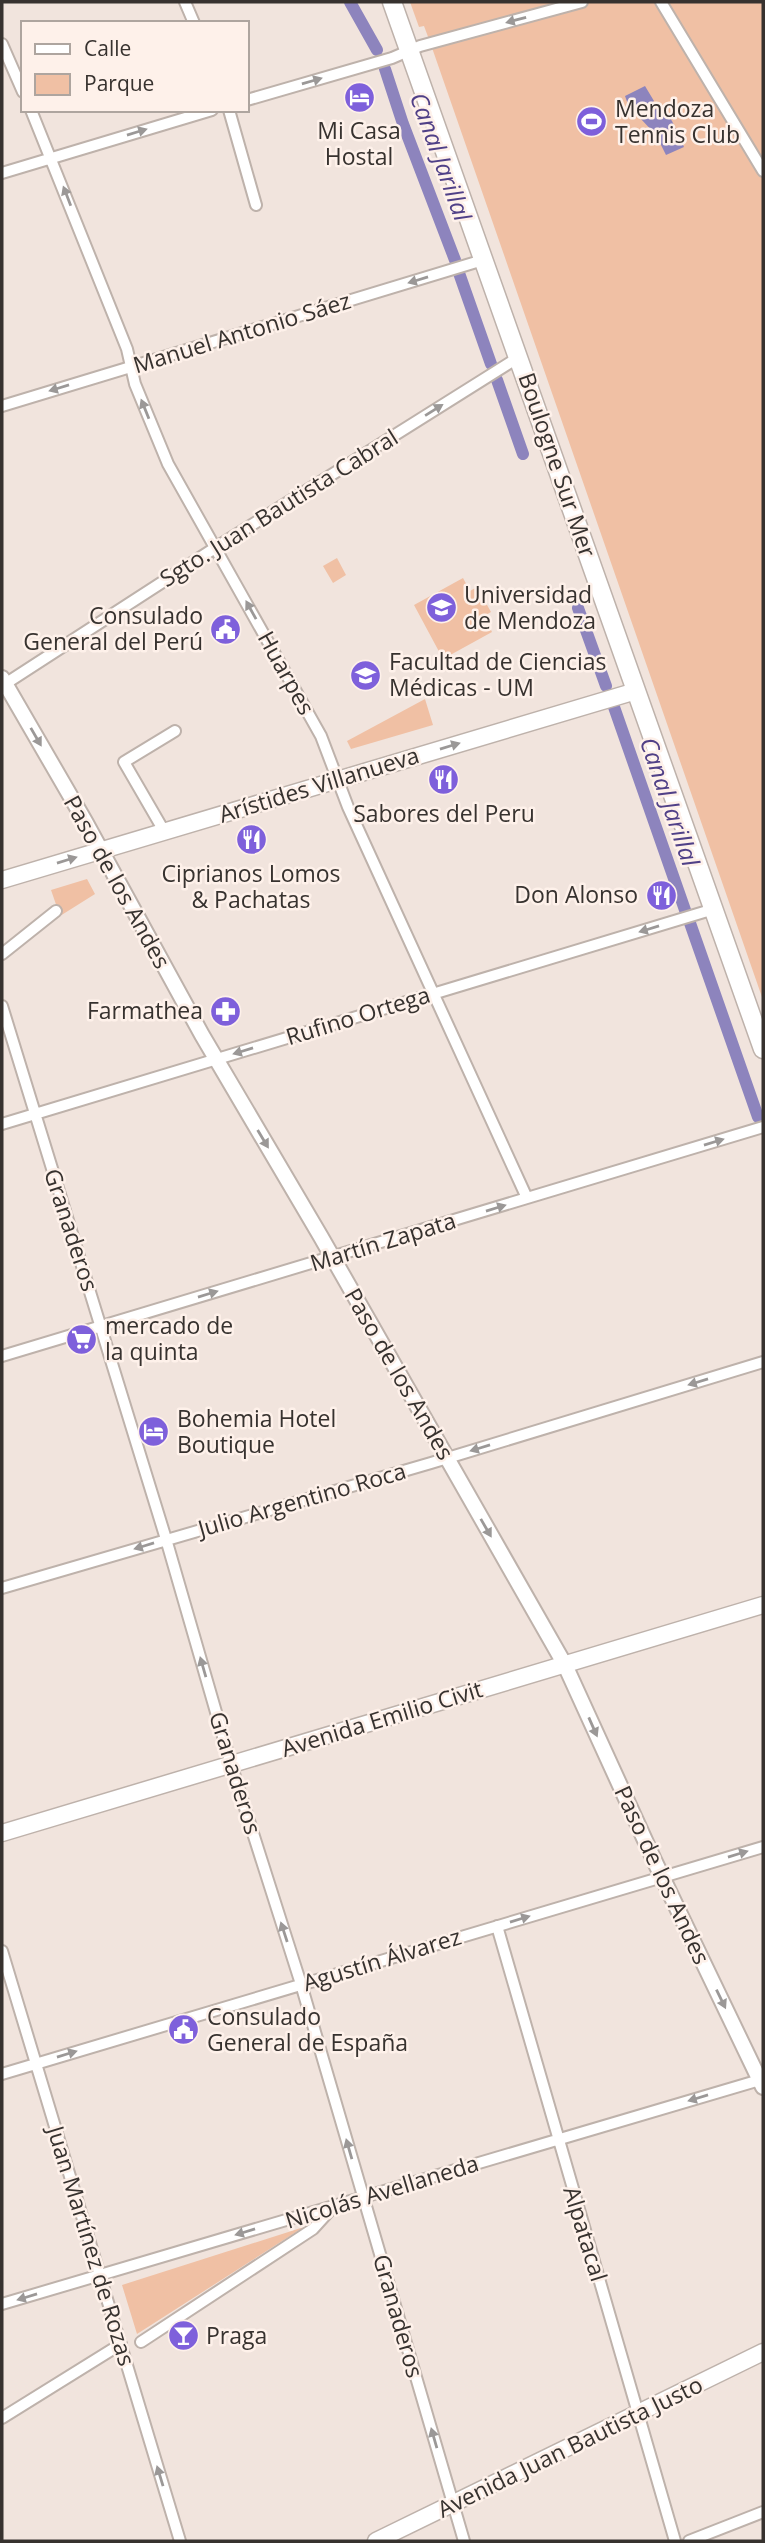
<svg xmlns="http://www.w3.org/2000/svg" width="765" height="2543" viewBox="0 0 765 2543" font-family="'Open Sans',sans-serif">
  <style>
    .green { fill: #f0c0a4 }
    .water { fill: #8d84bd }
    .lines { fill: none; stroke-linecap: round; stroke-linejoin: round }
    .canal { stroke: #8d84bd; stroke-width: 12 }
    .minor-casing { stroke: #beb2ab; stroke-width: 14 }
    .tertiary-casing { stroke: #beb2ab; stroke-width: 18 }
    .secondary-casing { stroke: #beb2ab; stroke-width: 19 }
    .primary-casing { stroke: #beb2ab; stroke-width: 21 }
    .minor { stroke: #fff; stroke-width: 10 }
    .tertiary { stroke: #fff; stroke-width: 14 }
    .secondary { stroke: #fff; stroke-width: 16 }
    .primary { stroke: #fff; stroke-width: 18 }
    .oneway { fill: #9b9897 }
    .labels { text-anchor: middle; stroke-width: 5; stroke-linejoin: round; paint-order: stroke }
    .poi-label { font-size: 23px; fill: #37322f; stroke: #fef1ea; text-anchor: start }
    .street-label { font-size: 23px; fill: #37322f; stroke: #fef1ea }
    .water-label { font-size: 24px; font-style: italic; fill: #504087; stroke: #fef1ea }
  </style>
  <rect width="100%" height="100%" fill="#f1e4dd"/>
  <path class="green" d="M410,2h353v998l-333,-958 -6,-16 -5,1z
    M337,558l9,17 -13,8 -10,-17z
    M463,578l7,13 7,-4 14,25 -7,4 8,16 -49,27 -29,-54z
    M425,699l8,26 -82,24 -4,-8z
    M87,879l8,15 -35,22 -9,-26z
    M304,2227l-167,107 -15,-49z"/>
  <path class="water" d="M645,86l9,15 -20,13 -4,-4 -5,-14z
    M661,106l11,15 12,26 -18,8 -10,-20 -16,-17z"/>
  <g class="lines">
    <path class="canal" d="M350,2l27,48
      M385,69l18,55 52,136
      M459,273l32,91
      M497,380l26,74
      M578,608l28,78
      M614,707l71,203
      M690,923l68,194"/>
    <defs>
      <path id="minor" d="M185,2l9,21
        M661,2l102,169
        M2,44l21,48
        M247,100l145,-42 28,-12 162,-44
        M31,110l96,239 8,35 33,80 153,272 27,71 179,391
        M229,110l27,95
        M2,173l210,-63
        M2,406l481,-146
        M5,684l210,-136 304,-191
        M164,831l-40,-69 51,-31
        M2,954l54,-43
        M2,1006l164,533 65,225 70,220 163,557
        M2,1124l712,-215
        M2,1356l761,-229
        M2,1588l429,-125 332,-101
        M497,1926l178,615
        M2,1951l178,590
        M2,2074l761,-227
        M2,2304l761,-225
        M141,2342l172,-113 19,-21
        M2,2418l119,-74
        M689,2541l74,-29"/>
      <path id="tertiary" d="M2,678l84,145 116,212 119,202 244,428 89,195 109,227"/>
      <path id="secondary" d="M2,880l634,-189
        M2,1833l761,-228
        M376,2541l387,-189"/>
      <path id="primary" d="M392,2l371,1047"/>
    </defs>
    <use href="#minor" class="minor-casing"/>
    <use href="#tertiary" class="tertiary-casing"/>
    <use href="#secondary" class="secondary-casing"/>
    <use href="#primary" class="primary-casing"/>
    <use href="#minor" class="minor"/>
    <use href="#tertiary" class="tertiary"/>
    <use href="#secondary" class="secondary"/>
    <use href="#primary" class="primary"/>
  </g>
  <defs><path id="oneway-solid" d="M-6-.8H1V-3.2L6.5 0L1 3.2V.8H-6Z" transform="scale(1.75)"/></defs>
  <g class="oneway">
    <use href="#oneway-solid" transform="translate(516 20) rotate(165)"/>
    <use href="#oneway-solid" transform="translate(312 81) rotate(-16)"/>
    <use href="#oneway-solid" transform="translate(137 132) rotate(-17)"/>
    <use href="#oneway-solid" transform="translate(67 196) rotate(-111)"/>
    <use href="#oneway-solid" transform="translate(418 280) rotate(163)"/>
    <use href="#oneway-solid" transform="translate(59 388) rotate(163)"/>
    <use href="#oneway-solid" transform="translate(145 409) rotate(-112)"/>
    <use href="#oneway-solid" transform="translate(434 410) rotate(-32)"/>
    <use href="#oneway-solid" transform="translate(251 610) rotate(-119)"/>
    <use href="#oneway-solid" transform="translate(36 737) rotate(60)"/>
    <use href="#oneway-solid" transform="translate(450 746) rotate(-17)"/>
    <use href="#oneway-solid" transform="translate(67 860) rotate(-17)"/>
    <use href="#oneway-solid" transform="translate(649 929) rotate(163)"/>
    <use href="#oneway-solid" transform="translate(243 1051) rotate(163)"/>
    <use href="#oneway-solid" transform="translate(263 1139) rotate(59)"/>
    <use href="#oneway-solid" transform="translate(714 1142) rotate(-17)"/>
    <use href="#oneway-solid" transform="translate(496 1208) rotate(-17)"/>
    <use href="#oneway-solid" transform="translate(208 1294) rotate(-17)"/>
    <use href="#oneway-solid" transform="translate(698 1382) rotate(163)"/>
    <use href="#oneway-solid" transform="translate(480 1448) rotate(163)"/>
    <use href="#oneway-solid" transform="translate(486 1528) rotate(60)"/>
    <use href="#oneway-solid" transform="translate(144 1546) rotate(163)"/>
    <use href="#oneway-solid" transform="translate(203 1667) rotate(-106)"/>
    <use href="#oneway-solid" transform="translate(593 1727) rotate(66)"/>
    <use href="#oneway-solid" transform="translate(738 1854) rotate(-17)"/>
    <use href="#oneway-solid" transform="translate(520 1919) rotate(-17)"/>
    <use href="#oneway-solid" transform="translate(284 1932) rotate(-108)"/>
    <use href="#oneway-solid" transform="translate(721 1999) rotate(64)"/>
    <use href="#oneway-solid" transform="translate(67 2054) rotate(-17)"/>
    <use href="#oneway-solid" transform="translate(698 2098) rotate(163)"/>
    <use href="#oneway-solid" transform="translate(349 2149) rotate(-106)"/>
    <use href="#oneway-solid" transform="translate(245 2232) rotate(163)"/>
    <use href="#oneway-solid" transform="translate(27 2297) rotate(163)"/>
    <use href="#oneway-solid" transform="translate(434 2438) rotate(-106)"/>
    <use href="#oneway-solid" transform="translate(160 2476) rotate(-107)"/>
  </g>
  <defs>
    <symbol id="hotel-disc" viewBox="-11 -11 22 22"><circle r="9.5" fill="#7e60db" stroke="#fef1ea"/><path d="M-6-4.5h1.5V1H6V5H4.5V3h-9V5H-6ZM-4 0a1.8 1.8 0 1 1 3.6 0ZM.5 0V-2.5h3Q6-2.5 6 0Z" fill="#fff"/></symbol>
    <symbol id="stadium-disc" viewBox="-11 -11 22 22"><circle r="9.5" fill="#7e60db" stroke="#fef1ea"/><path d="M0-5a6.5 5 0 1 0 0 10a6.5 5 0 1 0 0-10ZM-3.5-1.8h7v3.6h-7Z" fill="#fff"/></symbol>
    <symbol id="university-disc" viewBox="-11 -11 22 22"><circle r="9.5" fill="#7e60db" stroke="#fef1ea"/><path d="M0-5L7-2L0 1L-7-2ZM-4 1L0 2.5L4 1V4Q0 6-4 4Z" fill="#fff"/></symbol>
    <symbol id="civic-disc" viewBox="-11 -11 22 22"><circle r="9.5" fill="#7e60db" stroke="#fef1ea"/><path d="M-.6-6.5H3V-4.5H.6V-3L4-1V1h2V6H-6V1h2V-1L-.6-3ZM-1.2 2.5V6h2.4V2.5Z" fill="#fff"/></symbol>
    <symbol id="restaurant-disc" viewBox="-11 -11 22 22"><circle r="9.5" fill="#7e60db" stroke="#fef1ea"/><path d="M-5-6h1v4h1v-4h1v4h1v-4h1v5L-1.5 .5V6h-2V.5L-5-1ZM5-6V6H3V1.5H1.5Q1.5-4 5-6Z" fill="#fff"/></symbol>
    <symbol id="pharmacy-disc" viewBox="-11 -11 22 22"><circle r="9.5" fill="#7e60db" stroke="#fef1ea"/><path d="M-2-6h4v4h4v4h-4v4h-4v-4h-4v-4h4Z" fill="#fff"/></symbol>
    <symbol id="supermarket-disc" viewBox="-11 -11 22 22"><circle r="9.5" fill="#7e60db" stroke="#fef1ea"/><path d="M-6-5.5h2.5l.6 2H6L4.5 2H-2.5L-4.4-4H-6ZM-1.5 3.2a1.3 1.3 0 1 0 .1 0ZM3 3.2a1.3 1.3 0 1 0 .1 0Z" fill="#fff"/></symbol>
    <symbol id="bar-disc" viewBox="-11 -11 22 22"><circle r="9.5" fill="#7e60db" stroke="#fef1ea"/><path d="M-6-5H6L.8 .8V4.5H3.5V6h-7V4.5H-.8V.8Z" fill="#fff"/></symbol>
  </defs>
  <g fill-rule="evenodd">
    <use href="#hotel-disc" x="342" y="80" width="35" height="35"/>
    <use href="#stadium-disc" x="574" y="104" width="35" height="35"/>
    <use href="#university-disc" x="424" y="590" width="35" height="35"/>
    <use href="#civic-disc" x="208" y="612" width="35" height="35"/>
    <use href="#university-disc" x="348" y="658" width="35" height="35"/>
    <use href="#restaurant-disc" x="426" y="762" width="35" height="35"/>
    <use href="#restaurant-disc" x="234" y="822" width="35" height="35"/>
    <use href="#restaurant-disc" x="644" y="878" width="35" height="35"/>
    <use href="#pharmacy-disc" x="208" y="994" width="35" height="35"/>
    <use href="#supermarket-disc" x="64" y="1322" width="35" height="35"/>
    <use href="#hotel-disc" x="136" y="1414" width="35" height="35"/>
    <use href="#civic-disc" x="166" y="2012" width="35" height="35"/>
    <use href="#bar-disc" x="166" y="2318" width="35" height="35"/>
  </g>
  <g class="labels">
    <g class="poi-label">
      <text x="615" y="117">Mendoza<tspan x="615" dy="26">Tennis Club</tspan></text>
      <text x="359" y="139" text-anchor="middle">Mi Casa<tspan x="359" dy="26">Hostal</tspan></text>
      <text x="464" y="603">Universidad<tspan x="464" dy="26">de Mendoza</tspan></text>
      <text x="203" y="624" text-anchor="end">Consulado<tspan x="203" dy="26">General del Perú</tspan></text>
      <text x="389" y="670">Facultad de Ciencias<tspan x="389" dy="26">Médicas - UM</tspan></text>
      <text x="444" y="822" text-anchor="middle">Sabores del Peru</text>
      <text x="251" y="882" text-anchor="middle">Ciprianos Lomos<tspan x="251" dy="26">&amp; Pachatas</tspan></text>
      <text x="638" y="903" text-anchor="end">Don Alonso</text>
      <text x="203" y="1019" text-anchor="end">Farmathea</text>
      <text x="105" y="1334">mercado de<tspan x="105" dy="26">la quinta</tspan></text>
      <text x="177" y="1427">Bohemia Hotel<tspan x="177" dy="26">Boutique</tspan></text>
      <text x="207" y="2025">Consulado<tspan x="207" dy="26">General de España</tspan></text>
      <text x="206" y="2344">Praga</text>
    </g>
    <g class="street-label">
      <text transform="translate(242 333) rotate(-17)" y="8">Manuel Antonio Sáez</text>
      <text transform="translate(557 465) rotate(71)" y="8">Boulogne Sur Mer</text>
      <text transform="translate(279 508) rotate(-32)" y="8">Sgto. Juan Bautista Cabral</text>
      <text transform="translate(286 673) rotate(61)" y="8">Huarpes</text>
      <text transform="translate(319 785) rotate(-17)" y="8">Arístides Villanueva</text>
      <text transform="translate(117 882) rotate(61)" y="8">Paso de los Andes</text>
      <text transform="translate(358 1016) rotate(-17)" y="8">Rufino Ortega</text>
      <text transform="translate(71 1230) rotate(72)" y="8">Granaderos</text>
      <text transform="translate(383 1242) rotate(-17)" y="8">Martín Zapata</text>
      <text transform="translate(399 1374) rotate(60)" y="8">Paso de los Andes</text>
      <text transform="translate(302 1500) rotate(-16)" y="8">Julio Argentino Roca</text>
      <text transform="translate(382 1719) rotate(-17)" y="8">Avenida Emilio Civit</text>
      <text transform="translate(235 1773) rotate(73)" y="8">Granaderos</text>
      <text transform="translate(662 1875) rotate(65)" y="8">Paso de los Andes</text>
      <text transform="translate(382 1960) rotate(-17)" y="8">Agustín Álvarez</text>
      <text transform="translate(382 2192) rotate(-17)" y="8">Nicolás Avellaneda</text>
      <text transform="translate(585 2234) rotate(73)" y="8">Alpatacal</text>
      <text transform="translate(91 2246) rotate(73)" y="8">Juan Martínez de Rozas</text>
      <text transform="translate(398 2316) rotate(74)" y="8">Granaderos</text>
      <text transform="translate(570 2447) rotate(-26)" y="8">Avenida Juan Bautista Justo</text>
    </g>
    <g class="water-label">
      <text transform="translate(440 157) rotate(70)" y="8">Canal Jarillal</text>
      <text transform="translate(669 802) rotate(71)" y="8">Canal Jarillal</text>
    </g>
  </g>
  <rect width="765" height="2543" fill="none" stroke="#37322f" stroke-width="7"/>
  <rect x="21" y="21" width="228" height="91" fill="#fef1ea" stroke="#aea59f" stroke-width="2"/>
  <rect x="35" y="44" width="35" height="10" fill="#ffffff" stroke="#aea59f" stroke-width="2"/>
  <text x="84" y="56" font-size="21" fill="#37322f">Calle</text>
  <rect x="35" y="74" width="35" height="21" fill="#f0c0a4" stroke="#aea59f" stroke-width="2"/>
  <text x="84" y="91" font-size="21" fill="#37322f">Parque</text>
</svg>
